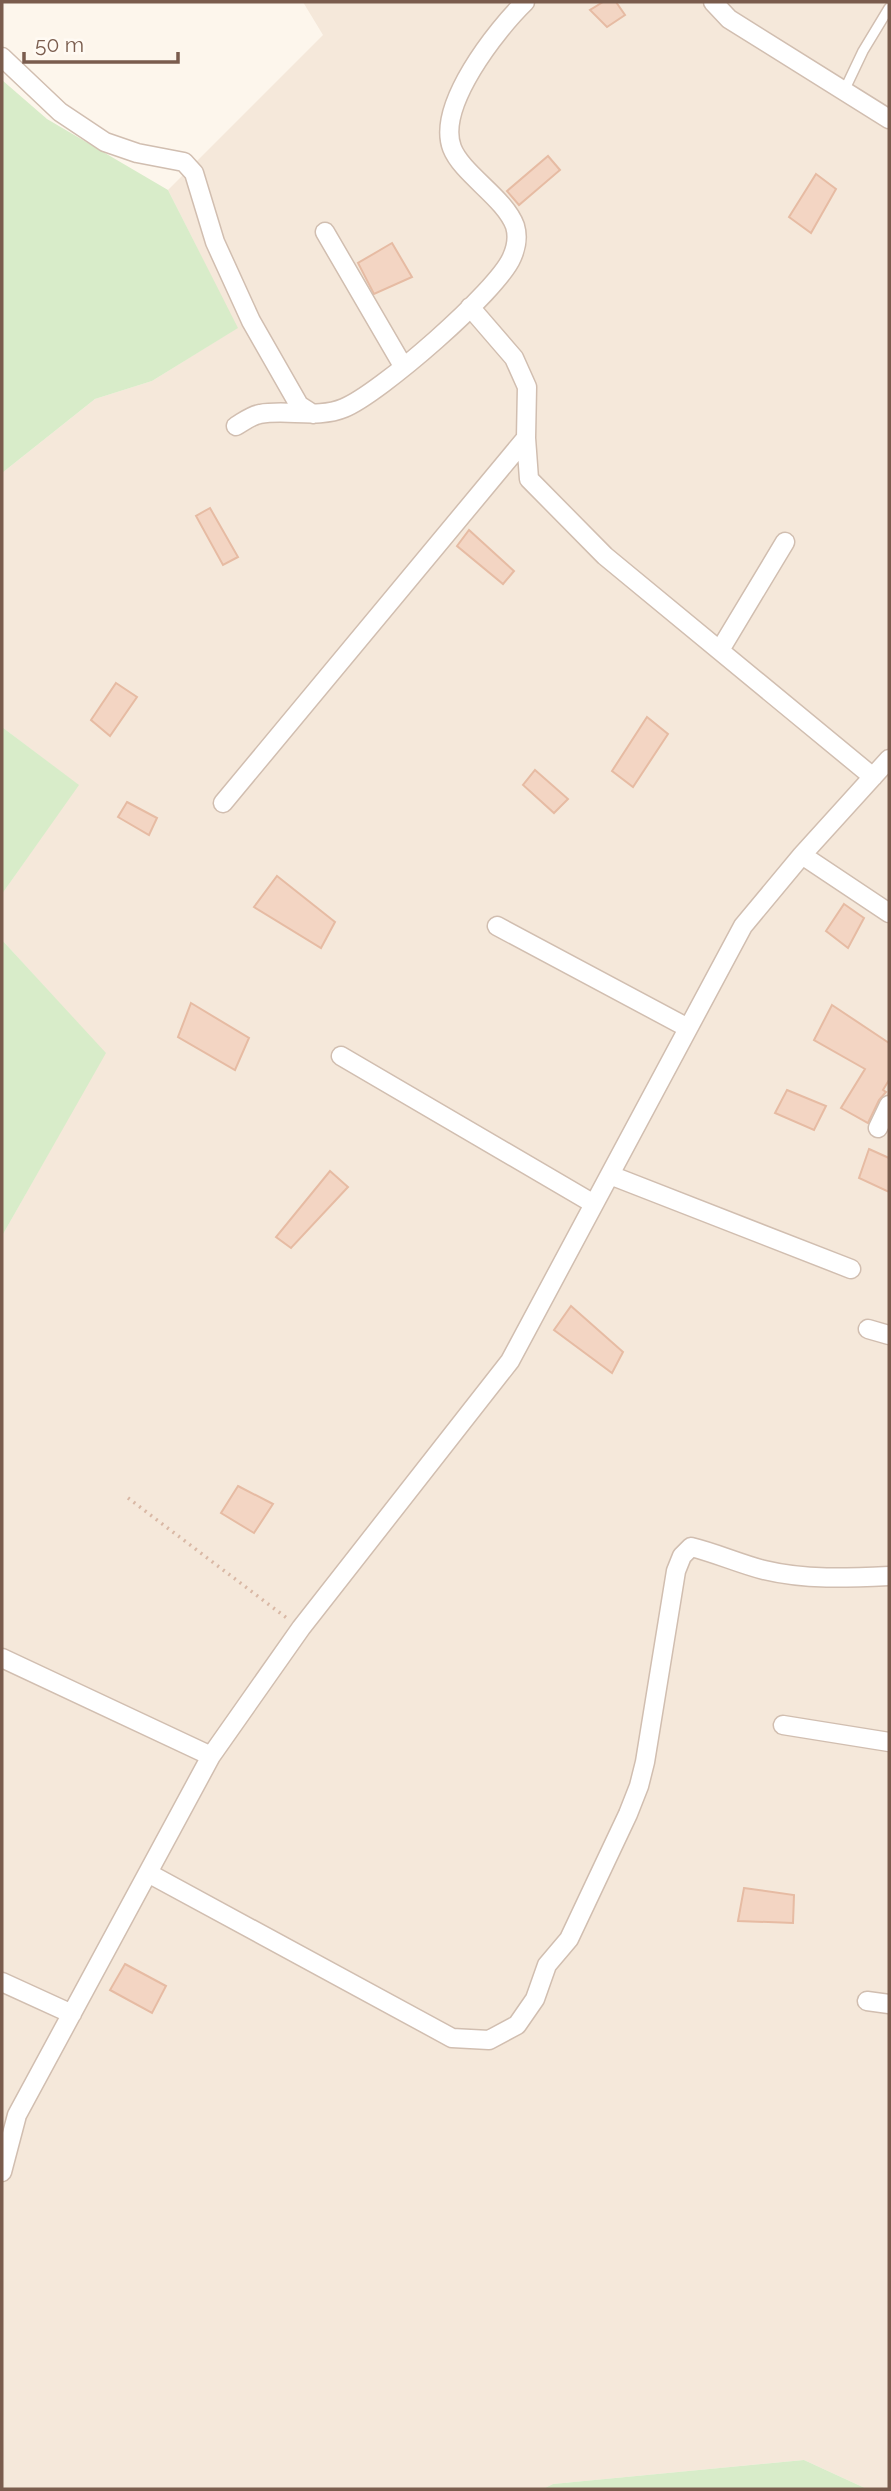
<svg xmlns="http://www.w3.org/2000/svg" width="891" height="2491" viewBox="0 0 891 2491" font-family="Raleway,sans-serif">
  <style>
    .residential { fill: #f5e8da }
    .green { fill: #d8ecc9 }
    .building { fill: #f3d5c3; stroke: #e6bba3; stroke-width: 2 }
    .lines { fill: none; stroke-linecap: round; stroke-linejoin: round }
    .lane-casing { stroke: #d1beb0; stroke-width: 12 }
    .street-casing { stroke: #d1beb0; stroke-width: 21 }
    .path { stroke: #d9b8a5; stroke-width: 3.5; stroke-dasharray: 2 5; stroke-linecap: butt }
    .lane { stroke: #fff; stroke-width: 9 }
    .street { stroke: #fff; stroke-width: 18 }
  </style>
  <rect width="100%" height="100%" fill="#fdf6ec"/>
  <path class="residential" d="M303,2h586v2487h-22l-63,-29 -251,24 -10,5h-541v-1253l103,-183 -103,-113v-46l76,-109 -76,-58v-254l93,-74 57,-18 85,-53 -69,-138 155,-155z"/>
  <path class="green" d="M2,80l45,39 121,71 70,138 -86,53 -57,18 -93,74z
    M2,727l77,58 -77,109z
    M2,940l104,113 -104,183z
    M804,2460l63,29h-324l10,-5z"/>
  <path class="building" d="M603,2h13l9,13 -18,12 -17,-17z
    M548,156l12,14 -41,35 -12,-14z
    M816,174l20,15 -25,44 -22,-16z
    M392,243l20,34 -38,17 -16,-31z
    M210,508l28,49 -15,8 -27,-49z
    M469,530l45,41 -11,13 -46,-38z
    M116,683l21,14 -27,39 -19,-16z
    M647,717l21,17 -35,53 -21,-16z
    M535,770l33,29 -14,14 -31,-28z
    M127,802l30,16 -8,17 -31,-18z
    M277,876l58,46 -14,26 -67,-41z
    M844,904l20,14 -16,30 -22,-17z
    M191,1003l58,35 -14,32 -57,-33z
    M832,1005l57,38v37l-6,10 3,2 -7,8 -11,23 -27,-15 24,-39 -51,-29z
    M787,1090l39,16 -12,24 -39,-17z
    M869,1149l20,9v34l-30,-14z
    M330,1171l18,16 -57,61 -15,-11z
    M571,1306l52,46 -11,21 -58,-43z
    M238,1486l35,18 -19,29 -33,-20z
    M744,1888l50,7 -1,28 -55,-2z
    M125,1964l41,22 -14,27 -42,-23z"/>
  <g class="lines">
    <defs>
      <path id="lane" d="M844,91l19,-40 26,-43"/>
      <path id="street" d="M713,2l16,17 160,100
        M2,57l58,55 45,30 32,11 47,9 10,11 21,69 36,79 48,84 14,9
        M325,232l78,134
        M470,307l44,51 13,29 -1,51 3,41 76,77 268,221
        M236,426c7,-4 16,-11 24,-12 27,-5 58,5 84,-6 35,-14 154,-117 168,-151 4,-9 6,-21 3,-31 -10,-28 -53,-52 -63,-78 -16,-42 45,-119 73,-146
        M720,650l65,-108
        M223,803l303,-365
        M802,855l87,58
        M497,926l191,102
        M341,1056l253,148
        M878,1128l11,-23
        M610,1175l241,94
        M868,1329l21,6
        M2,1658l209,98
        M783,1725l106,17
        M148,1873l304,165 37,2 28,-15 18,-26 12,-34 22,-26 59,-125 11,-28 6,-24 31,-191 6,-15 9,-9c25,6 49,17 73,23 41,10 84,8 125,6
        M2,1982l70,32
        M867,2001l22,3
        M2,2172l15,-57 194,-359 90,-128 209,-267 233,-435 59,-71 87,-96"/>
    </defs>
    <use href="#lane" class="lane-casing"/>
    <use href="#street" class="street-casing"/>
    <path class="path" d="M128,1498l160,121"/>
    <use href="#lane" class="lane"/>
    <use href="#street" class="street"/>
  </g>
  <rect width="891" height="2491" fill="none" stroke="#7a5c4d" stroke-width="7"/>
  <path d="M24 52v10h154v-10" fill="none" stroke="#7a5c4d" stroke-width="3.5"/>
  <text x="35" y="52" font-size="21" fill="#7a5c4d" stroke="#fffaf3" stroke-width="5" paint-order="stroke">50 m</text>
</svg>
